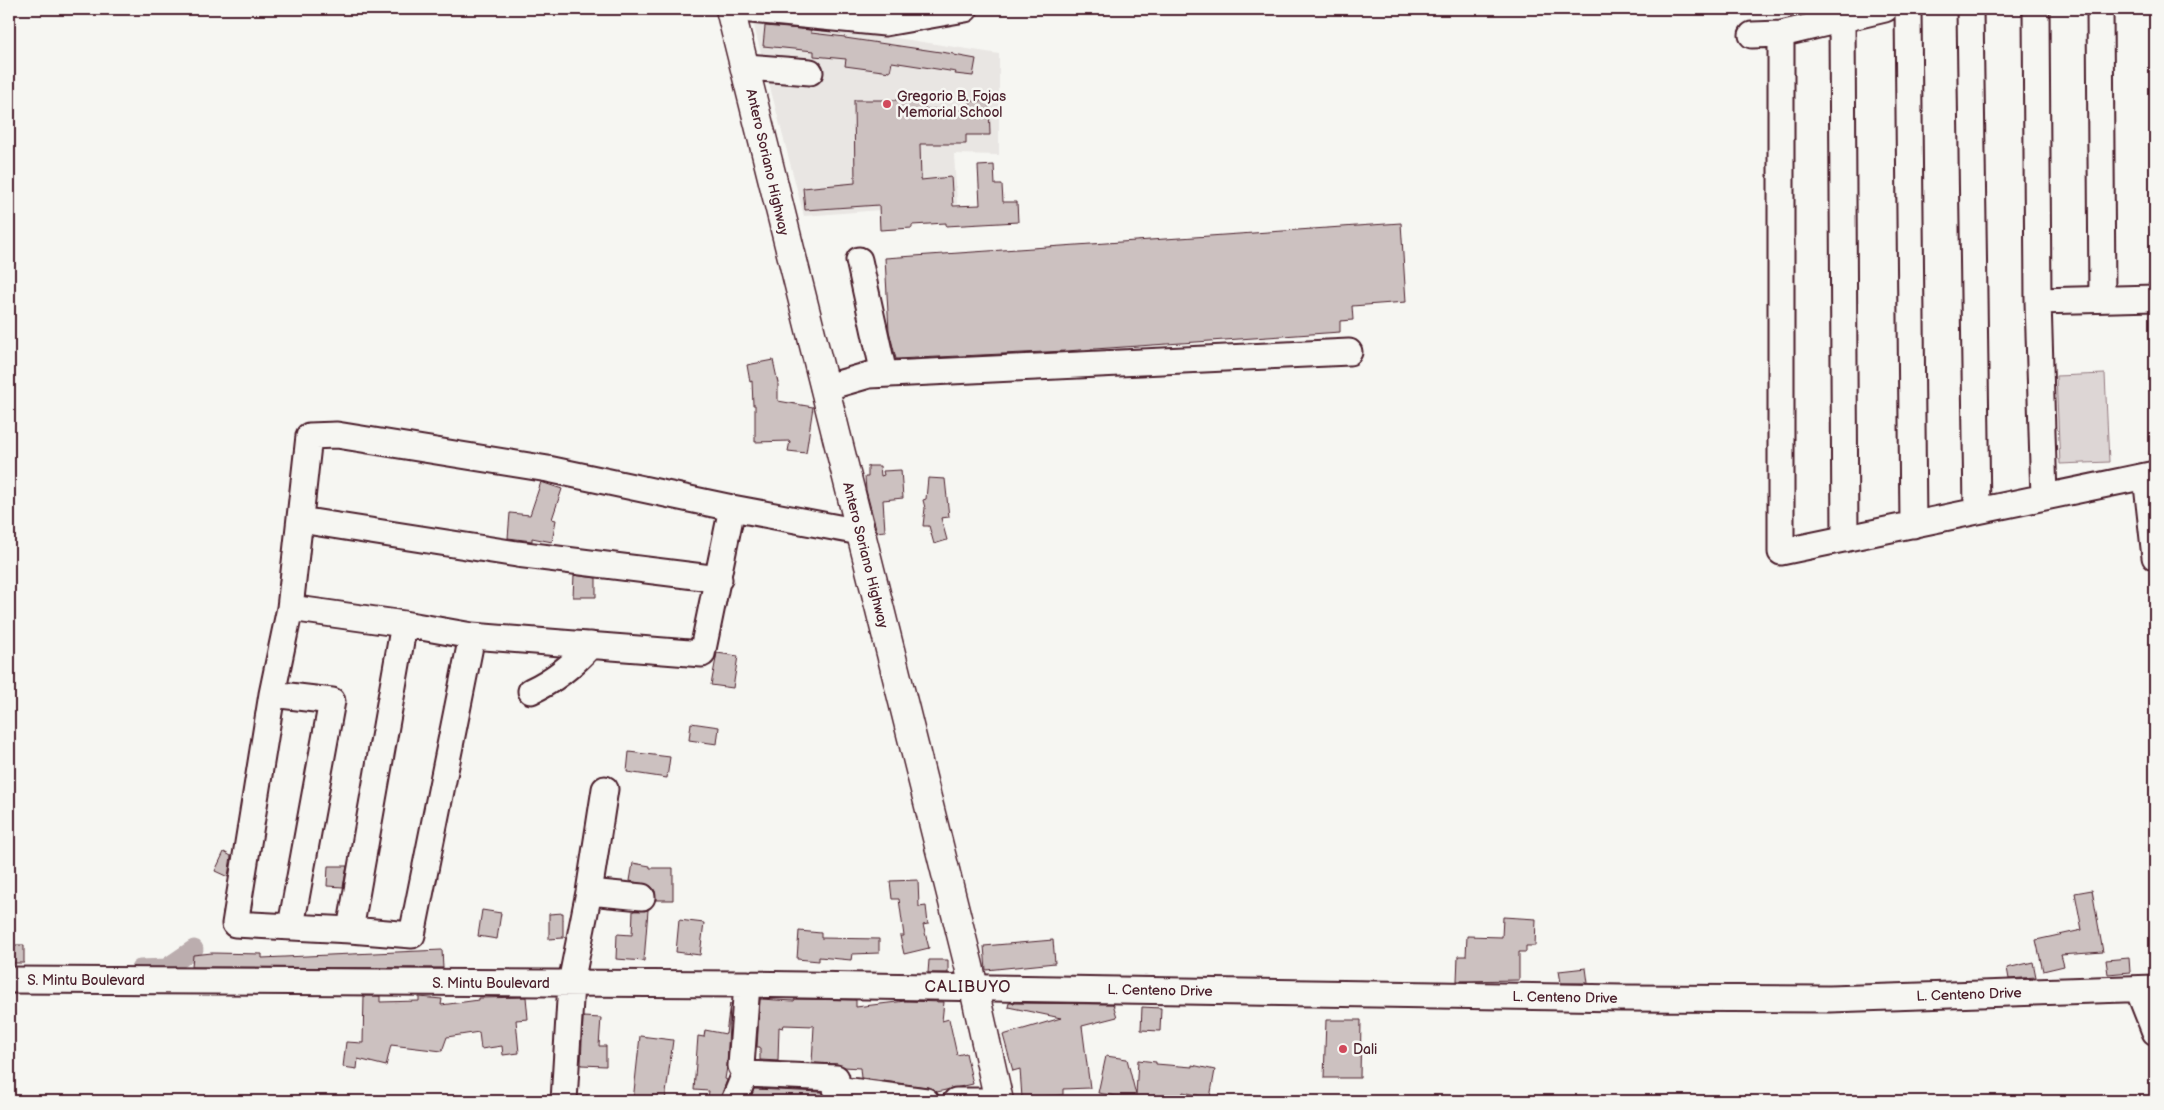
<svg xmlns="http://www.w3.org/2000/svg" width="2164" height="1110" viewBox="0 0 2164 1110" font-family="'Balsamiq Sans',sans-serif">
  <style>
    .built { fill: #e9e6e3 }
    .green { fill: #ddd6d5; stroke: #947a80 }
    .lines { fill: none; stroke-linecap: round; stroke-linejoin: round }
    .canal { stroke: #bbadae; stroke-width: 19 }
    .building { fill: #ccc1c0; stroke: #4a1f2b }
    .minor-casing { stroke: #4a1f2b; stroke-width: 29 }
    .major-casing { stroke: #4a1f2b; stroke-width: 31 }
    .minor { stroke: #f6f6f2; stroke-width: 25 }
    .major { stroke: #f6f6f2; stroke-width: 28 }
    .poi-dot { fill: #d1495b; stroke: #f6f6f2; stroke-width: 2 }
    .labels { text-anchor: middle; stroke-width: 5; stroke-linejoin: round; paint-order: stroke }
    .poi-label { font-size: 14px; fill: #4a1f2b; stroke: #f6f6f2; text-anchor: start }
    .street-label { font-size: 14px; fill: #4a1f2b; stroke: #f6f6f2 }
    .quarter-label { font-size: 16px; letter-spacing: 1px; fill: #4a1f2b; stroke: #f6f6f2 }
  </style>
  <rect width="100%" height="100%" fill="#f6f6f2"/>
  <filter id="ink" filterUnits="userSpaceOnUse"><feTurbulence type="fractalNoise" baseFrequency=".02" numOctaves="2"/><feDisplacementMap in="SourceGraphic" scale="10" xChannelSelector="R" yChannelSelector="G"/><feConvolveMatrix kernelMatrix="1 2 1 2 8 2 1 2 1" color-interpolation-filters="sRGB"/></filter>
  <g filter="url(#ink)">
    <path class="built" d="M751,15l248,39v101l-45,-1 3,50 -153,12z"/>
    <path class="green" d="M2105,374l4,88 -49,2 -4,-88z"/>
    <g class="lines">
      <path class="canal" d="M140,969l26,-1 28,-19"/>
    </g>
    <path class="building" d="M765,26l46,4v3l34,4v1l109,16v1l22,4 -3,17 -18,-2 1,-2 -64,-10 -2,10 -45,-6 1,-7 -32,-3v-5l-51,-5z
      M854,100h71v9h46l-1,-8h19l1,34h-24v9h-46l1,36 30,-3 2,29 27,-1 -2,-39 16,-1 1,20h7l1,17h14l1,20 -72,4v-3l-34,2v3l-32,2 -1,-25 -74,5 -2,-22 52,-5z
      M1401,223l5,79 -54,4 1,14 -13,1v11l-274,19 -170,8 -7,-28 -4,-73z
      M773,360l5,23v18l35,6 -7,46 -18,-2 2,-10 -35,1v-37h-2l-1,-24 -2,1 -3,-17z
      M868,466h12l1,10 3,-1 -1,-4 18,-1 2,28 -20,2 2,31 -8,1 -11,-42 -1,-13h3z
      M928,478l17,1 4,38 -8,1 6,22 -13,4 -5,-18h-6l2,-18 -2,-8 3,-1z
      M541,482l21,7 -10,30 4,1 -4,22 -20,-4v3l-24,-3 2,-25 20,2z
      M574,575l22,3v19h-23z
      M717,653l21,3 -5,32 -22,-3z
      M691,723l28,4 -2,17 -28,-4z
      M629,752l41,5 -3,21 -40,-6z
      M224,852l7,4 -3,21 -13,-6z
      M633,863l17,3v2h23v32h-17l-1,-9 -4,-5 -21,-5z
      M328,866h19l-4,21 -16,-1z
      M918,880l1,27 7,-1 2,18 -5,1 6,23 -25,6 -4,-18h4l-5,-37h-7l-2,-18z
      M2092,890l11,62 -42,3 3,11 -21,5 -7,-31 46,-10 -7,-37z
      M482,910l19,3 -4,26 -19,-3z
      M648,910l-4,51 -28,-2 1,-25 15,1 1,-24z
      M563,913v25l-14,1v-25z
      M1503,917l33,2 -1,27h-9v6h-7v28l-62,1 1,-25h8l1,-20 35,1z
      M679,920l25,3 -4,32 -24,-3z
      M799,931l22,2v5l58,1v14l-27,1 -1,6 -32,-3v4l-22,-2z
      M1053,940l2,23 -69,7 -2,-24z
      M9,945h15v18h-15z
      M442,950l1,18 -251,-1 1,-12 19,-2 50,1v4z
      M2129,958l1,14 -22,2 -2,-14z
      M929,960h19v13h-20z
      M2033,962l3,15 -27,2 -2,-11z
      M1586,968l2,15h-27l-2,-12z
      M364,996h16v6l39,-1v-4l23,2 -1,6 38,-5v-2l47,-1 2,22 -12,1 3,33 -16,2 -1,-9 -21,3 -2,-17 -32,5 -5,14 -51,-6 -5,21 -28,-7 -1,10 -14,-2 3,-25 17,1z
      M760,999l34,2 1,-2 61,1v7l49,-6 39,1 -2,19 7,-2 8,36 9,-2 7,31 -36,8 -9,-5 -67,-9 -1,-10 -16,-1 -7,-3 -25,-1 2,-37 -30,-1 -1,3 -4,-1 -1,34 -18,-1v-13h-3z
      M730,1003l-3,64 -2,12 2,1 -7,19 -12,-1 1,-7 -15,-1 4,-54 6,1 1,-7 21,4z
      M1009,1003l104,1 4,13 -35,9 8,62 -27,1v6l-41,3 -2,-29 -7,2 -10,-36 58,-17 -53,-11z
      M1142,1007l19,1 -1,23 -19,-1z
      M583,1017l18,1 -2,28h7v20l-25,-1z
      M1326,1020h35l-1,58h-36z
      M640,1036l33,4 -8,61h-32z
      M1106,1056l21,3 9,36 2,-35 18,2v2l36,3v-2l23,5 -5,28 -27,-6 -1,7 -29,-3 -1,3 -29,-2 -25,-4z
      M754,1089l68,3 7,9 -71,-2v2h-8z"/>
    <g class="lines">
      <defs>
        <path id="minor" d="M741,9l144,14 80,-14
          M1885,9l-104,25v518l374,-78
          M1908,9l5,516
          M1970,9l7,502
          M2036,9l2,292 6,196
          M2100,9l2,290
          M1842,19l3,520
          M1752,35l29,-1
          M746,67l64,5
          M859,260l25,114
          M2038,301l117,-3
          M824,388l45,-13 480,-23
          M2146,476l9,81
          M732,508l-30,146 -230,-18 -60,299 -62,-5 -115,-6 37,-230 18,-86 19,-172 28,-1 211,34 184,39 128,24
          M300,520l217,34 202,25
          M290,608l114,16 68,12
          M531,691c24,-11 42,-26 60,-46
          M272,694l60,7 -41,225
          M589,892l53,5
          M350,930l54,-306
          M9,980l738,4 875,14 208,1 325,-11
          M2138,989l17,43
          M745,1074l-4,-8 6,-82
          M564,1101l7,-118 18,-91 16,-103
          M734,1101l11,-27 91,4v11l90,12
          M956,1101h42"/>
        <path id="major" d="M730,9l239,957 30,135"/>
      </defs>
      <use href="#minor" class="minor-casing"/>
      <use href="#major" class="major-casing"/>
      <use href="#minor" class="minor"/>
      <use href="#major" class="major"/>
    </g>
  </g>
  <g class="poi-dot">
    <circle cx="887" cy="104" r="5"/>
    <circle cx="1343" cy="1049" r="5"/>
  </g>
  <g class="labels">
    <g class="poi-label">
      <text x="897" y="101">Gregorio B. Fojas<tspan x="897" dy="16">Memorial School</tspan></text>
      <text x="1353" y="1054">Dali</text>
    </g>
    <g class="street-label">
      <text transform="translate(768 162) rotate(77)" y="5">Antero Soriano Highway</text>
      <text transform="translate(866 555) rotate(76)" y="5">Antero Soriano Highway</text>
      <text x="86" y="985">S. Mintu Boulevard</text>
      <text x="491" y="988">S. Mintu Boulevard</text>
      <text transform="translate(1160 990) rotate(1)" y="5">L. Centeno Drive</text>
      <text transform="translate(1969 994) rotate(-2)" y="5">L. Centeno Drive</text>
      <text transform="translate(1565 997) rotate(1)" y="5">L. Centeno Drive</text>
    </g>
    <g class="quarter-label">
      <text x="968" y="992">CALIBUYO</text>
    </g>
  </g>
  <rect width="2164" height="1110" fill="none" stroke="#f6f6f2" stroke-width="30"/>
  <rect x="15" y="15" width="2134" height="1080" fill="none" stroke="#4a1f2b" stroke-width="2" filter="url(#ink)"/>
</svg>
